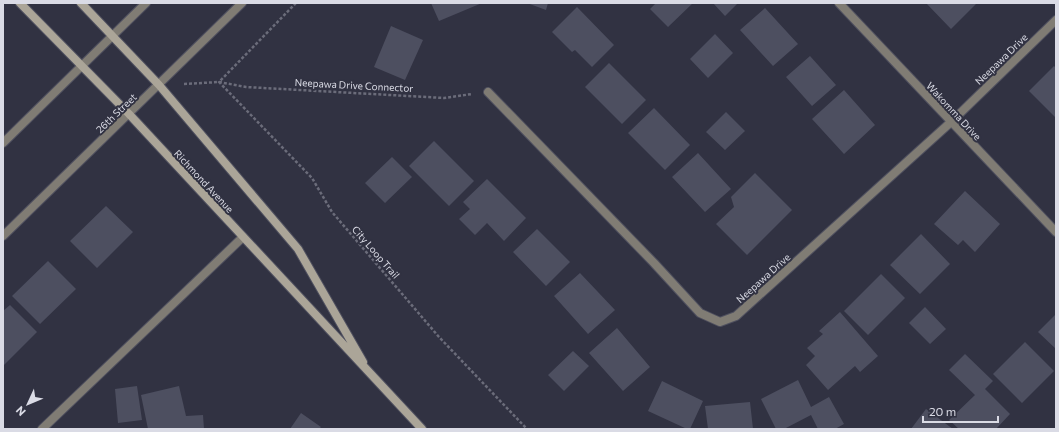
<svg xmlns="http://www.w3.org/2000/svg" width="1059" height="432" viewBox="0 0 1059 432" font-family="Commissioner,sans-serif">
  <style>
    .building { fill: #4d4f60 }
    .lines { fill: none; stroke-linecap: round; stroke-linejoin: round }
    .service-casing { stroke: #4f505f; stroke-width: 10 }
    .minor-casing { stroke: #4f505f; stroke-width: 10 }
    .tertiary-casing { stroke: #4f505f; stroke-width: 10 }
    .secondary-casing { stroke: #4f505f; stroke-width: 10 }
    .path { stroke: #6b6c7a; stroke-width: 2.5; stroke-dasharray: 3 2; stroke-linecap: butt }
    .service { stroke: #807c74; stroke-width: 8 }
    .minor { stroke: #807c74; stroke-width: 8 }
    .tertiary { stroke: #807c74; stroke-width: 8 }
    .secondary { stroke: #aba598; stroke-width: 8 }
    .labels { text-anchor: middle; stroke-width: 4; stroke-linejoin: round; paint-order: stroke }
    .street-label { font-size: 10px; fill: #dadbe5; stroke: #313242 }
  </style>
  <rect width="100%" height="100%" fill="#313242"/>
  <path class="building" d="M431,3h51l-43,18z
    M527,3h21l-2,7z
    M656,3h37l-25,24 -18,-18z
    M713,3h25l-13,13z
    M926,3h51l-26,26z
    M577,7l37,38 -22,22 -17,-17 -3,2 -20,-20z
    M765,8l33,36 -25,22 -33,-36z
    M391,26l32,14 -18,40 -31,-13z
    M715,34l18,19 -25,25 -18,-19z
    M810,56l26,29 -24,21 -26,-29z
    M609,63l37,37 -24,24 -37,-37z
    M1054,66l2,2v50l-27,-27z
    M844,90l31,35 -31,29 -32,-35z
    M654,108l36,37 -25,25 -37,-37z
    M726,112l19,19 -20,19 -19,-18z
    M434,141l40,40 -25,25 -40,-40z
    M698,153l33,36 -26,23 -33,-35z
    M392,157l20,20 -27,26 -20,-20z
    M755,173l37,37 -45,45 -31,-31 18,-17 -3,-10z
    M487,179l39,39 -22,23 -17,-18 -12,12 -16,-16 11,-10 -7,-7z
    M965,191l35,33 -25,28 -12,-12 -5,5 -24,-21z
    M106,206l27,26 -36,36 -27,-27z
    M537,229l33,33 -24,24 -33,-34z
    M921,234l29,30 -30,30 -30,-29z
    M48,261l28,28 -36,35 -28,-28z
    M580,273l35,37 -27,24 -34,-38z
    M881,274l24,24 -37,37 -24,-24z
    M10,305l27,27 -34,34v-55z
    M925,307l21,22 -16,15 -21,-21z
    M840,312l38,44 -18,16 -5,-6 -27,24 -22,-25 9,-9 -8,-8 16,-14 -4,-3z
    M1056,314v35l-18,-17z
    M617,328l33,39 -27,24 -34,-38z
    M1025,342l29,29 -32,32 -29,-29z
    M573,351l16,15 -25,25 -16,-16z
    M965,354l28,27 -8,8 25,25 -14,15h-37l-10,-9 26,-25 -26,-25z
    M798,380l13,27 18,-10 15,27 -9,5h-17l-7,-14 -27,14h-8l-15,-30z
    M662,381l41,20 -13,28h-3l-39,-18z
    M137,386l5,34 -24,3 -3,-34z
    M179,386l7,30 17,-1 1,14h-56l-7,-34z
    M750,402l3,27h-45l-3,-23z
    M926,409l27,20h-42z
    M301,413l20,14 -2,2h-29z"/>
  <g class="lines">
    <defs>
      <path id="service" d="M42,429l201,-192"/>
      <path id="minor" d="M839,3l217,229
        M488,92l166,171 46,50 20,9 16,-6 215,-194 105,-102"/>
      <path id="tertiary" d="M3,143l143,-140
        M3,236l239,-233"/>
      <path id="secondary" d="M20,3l109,111 293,315
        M81,3l78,82 139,164 65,113"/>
    </defs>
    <use href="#service" class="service-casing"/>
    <use href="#minor" class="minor-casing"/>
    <use href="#tertiary" class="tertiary-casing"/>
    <use href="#secondary" class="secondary-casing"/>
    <path class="path" d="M296,3l-77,79 93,96 20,34 107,125 88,92
      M184,84l35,-2 27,5 198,11 28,-4"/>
    <use href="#service" class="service"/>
    <use href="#minor" class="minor"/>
    <use href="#tertiary" class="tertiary"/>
    <use href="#secondary" class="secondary"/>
  </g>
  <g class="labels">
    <g class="street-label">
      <text transform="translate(1001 59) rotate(-44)" y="4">Neepawa Drive</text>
      <text transform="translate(354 85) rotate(3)" y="4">Neepawa Drive Connector</text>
      <text transform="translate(954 111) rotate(47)" y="4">Wakomma Drive</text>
      <text transform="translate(116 113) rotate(-44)" y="4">26th Street</text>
      <text transform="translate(204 181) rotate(47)" y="4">Richmond Avenue</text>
      <text transform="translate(376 252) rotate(49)" y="4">City Loop Trail</text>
      <text transform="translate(763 278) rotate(-42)" y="4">Neepawa Drive</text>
    </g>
  </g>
  <rect width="1059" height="432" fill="none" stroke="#dadbe5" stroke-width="8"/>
  <g transform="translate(28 404) rotate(226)" stroke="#313242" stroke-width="3" paint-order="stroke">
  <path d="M0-3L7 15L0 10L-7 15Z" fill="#dadbe5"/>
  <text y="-6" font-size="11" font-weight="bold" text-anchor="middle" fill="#dadbe5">N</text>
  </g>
  <path d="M923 416v6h75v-6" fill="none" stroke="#dadbe5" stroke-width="2"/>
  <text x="929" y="416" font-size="12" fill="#dadbe5" stroke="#313242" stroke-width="3" paint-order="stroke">20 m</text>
</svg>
